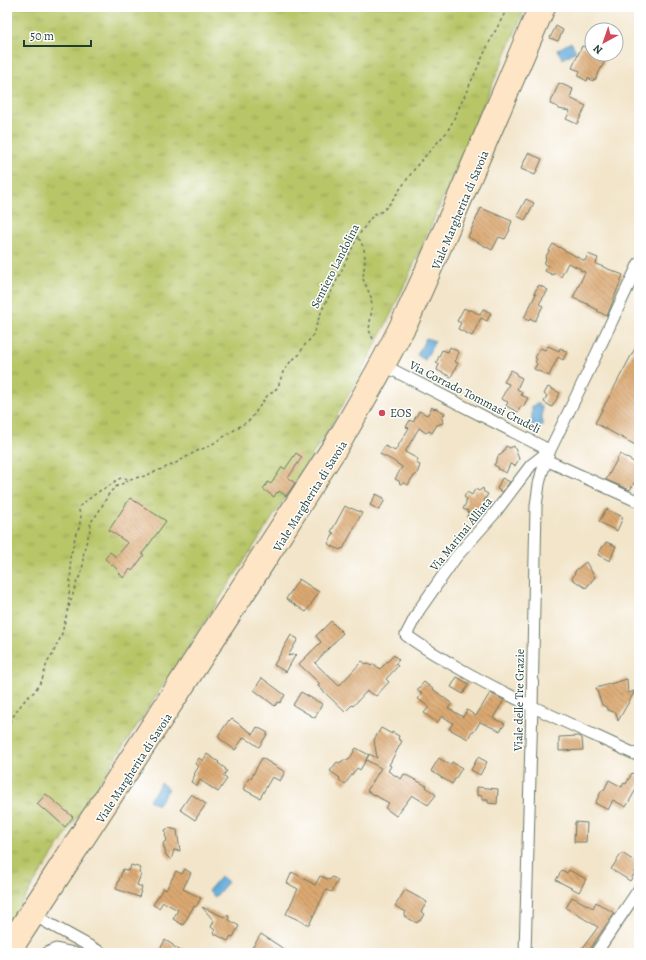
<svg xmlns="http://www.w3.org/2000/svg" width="646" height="960" viewBox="0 0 646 960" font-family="Alegreya,serif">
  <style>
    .park { fill: url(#park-tufts); stroke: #6c824e }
    .water { fill: #60a9d7; stroke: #407386 }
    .building { fill: url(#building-back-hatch) }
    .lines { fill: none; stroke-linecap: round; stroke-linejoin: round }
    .street-casing { stroke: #697868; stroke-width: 13 }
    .secondary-casing { stroke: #697868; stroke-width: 17 }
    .path { stroke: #697868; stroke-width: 1.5; stroke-dasharray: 3 3; stroke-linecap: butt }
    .street { stroke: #fff; stroke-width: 11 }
    .secondary { stroke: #fde5c5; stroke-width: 15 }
    .poi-dot { fill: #d1495b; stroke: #fff; stroke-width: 1.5 }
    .labels { text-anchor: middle; stroke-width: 3; stroke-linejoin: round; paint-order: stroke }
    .street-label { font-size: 12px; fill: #1f3d34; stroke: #fff }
    .poi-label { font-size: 12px; fill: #1f3d34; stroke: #fff; text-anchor: start }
  </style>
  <defs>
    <pattern id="park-tufts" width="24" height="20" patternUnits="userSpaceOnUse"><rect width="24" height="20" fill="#b8c668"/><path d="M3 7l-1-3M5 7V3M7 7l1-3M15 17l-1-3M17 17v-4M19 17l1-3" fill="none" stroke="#95a256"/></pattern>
    <pattern id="building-back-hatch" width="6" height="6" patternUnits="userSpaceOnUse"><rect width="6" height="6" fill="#dba972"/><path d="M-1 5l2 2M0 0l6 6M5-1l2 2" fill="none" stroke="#b18b5e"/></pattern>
  </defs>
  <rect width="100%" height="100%" fill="#fff"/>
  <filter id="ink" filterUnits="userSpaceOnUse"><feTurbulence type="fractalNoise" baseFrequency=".025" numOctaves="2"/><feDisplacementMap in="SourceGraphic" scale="8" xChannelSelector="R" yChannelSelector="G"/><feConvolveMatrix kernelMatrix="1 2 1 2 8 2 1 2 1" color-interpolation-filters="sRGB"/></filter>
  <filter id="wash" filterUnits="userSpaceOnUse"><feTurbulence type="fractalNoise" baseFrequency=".012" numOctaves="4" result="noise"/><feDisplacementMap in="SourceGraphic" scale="16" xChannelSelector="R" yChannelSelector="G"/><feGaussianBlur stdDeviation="0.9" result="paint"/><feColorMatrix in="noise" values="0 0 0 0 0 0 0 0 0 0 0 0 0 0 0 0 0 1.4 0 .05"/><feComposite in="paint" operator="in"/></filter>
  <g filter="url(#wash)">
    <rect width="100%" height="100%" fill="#f2e5ca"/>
    <path class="park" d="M7,7h519l-106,244 -28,61 -25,50 -29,52 -58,92 -273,419z"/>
    <path class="water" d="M571,42l5,9 -13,8 -6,-9z
      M426,338l9,3 -10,19 -8,-5z
      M535,404h4v2h3v20h-10v-20h3z
      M161,783l8,6 -12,16 -8,-5z
      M221,876l7,6 -13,15 -7,-6z"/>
    <g id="blocks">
      <path class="building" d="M556,26l7,4 -5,11 -8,-3z
        M582,46l10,4v4h8l7,3 -12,23 -1,-1 -1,2 -5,-3 -1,3 -9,-5 2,-5 -8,-3z
        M559,83l14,6 -3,9 16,8 -9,18 -11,-5 4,-8 -11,-2 -1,-2 -8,-3z
        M528,153l14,6 -7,16 -14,-6z
        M526,199l8,4 -9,17 -8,-4z
        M481,208l31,13 -3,8 1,1 -5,9 -6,-2 -7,13 -24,-13z
        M553,244l32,17 3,-7 10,4 -2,6 27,11 -16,41 -10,-5 1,-1 -10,-5v-1l-15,-6 12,-26 -5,-2 1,-1 -13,-6 -7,14 -7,-4 -1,2 -8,-4 3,-5 -4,-2 2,-5 -1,-1z
        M539,285l9,5 -9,14 4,2 -8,15 -5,-3 -1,3 -5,-3 12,-24 -2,-1z
        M464,308l5,3 1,-2 10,6 3,-6 8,4 -4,8 -6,-3 -9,18 -14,-7 3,-6 -4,-2z
        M639,341v106l-44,-24z
        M548,346l11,5 1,-3 7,4 -4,8 -5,-3 -9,19 -15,-7 3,-5 -2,-2 2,-3 -2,-1 5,-10 5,2z
        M450,347l9,5 -4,10 3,1 -7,14 -14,-7 2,-6 -3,-1 6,-13 6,2z
        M511,370l6,3 -1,2 6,3 -5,11 5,3 -1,3 7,3 -5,9 -2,-1 -3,6 -12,-6 2,-4 -7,-3 8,-15 -5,-2z
        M548,387l12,6 -8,14 -8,-5 3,-6 -3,-2z
        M432,407l2,2 1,-1 10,5 -3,5 1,5 -6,2 -5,8 -3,-2 -3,2 -7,-5 -14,24 13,7 -2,4 4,2 -3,9 -3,2 -1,2h-1l-4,7 -4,-2 -4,1 -1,-3 -4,-2 7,-12 -10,-7 -12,-6 5,-8 10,5 14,-23 -3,-1 4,-7 3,2 6,-11 8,4 1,-1z
        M506,446l4,2 4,-2 5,13 -4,7 -5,-2 -4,9 -8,-4 1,-1 -5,-3 3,-5 1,-4 4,-2z
        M296,453l6,4 -14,21 7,5 -9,13 -7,-5 -1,2 -1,-1 -3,5 -11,-8 5,-7 3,2 11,-17 3,2z
        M620,454l19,11v10l-9,15 -24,-10z
        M502,478l8,4 -8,10 -5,-3z
        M483,488l1,4 4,2 -4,7 3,2 -3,6 -3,-2 -7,14 -7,-4 2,-4 -2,-1 1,-1 -5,-2 3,-6v-3l1,-1 -3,-2 3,-5 5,3 3,-6 4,2z
        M376,494l8,4 -1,2h2l-6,10 -9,-5z
        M130,498l36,23 -24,33 2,1 -12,16 -2,-2 -7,9 -8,-11 -10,-8 5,-7 6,5 12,-14 -19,-13z
        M345,506l5,3 1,-1 11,5 -19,36 -1,-1 -2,2 -12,-6 6,-11 -3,-1z
        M606,509l17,8 -6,14 -18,-9z
        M606,542l10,4 -6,15 -12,-6 5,-9h1z
        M586,562l9,15 -9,11 -14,-9 4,-9z
        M299,579l20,13 -13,20 -20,-13z
        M331,621l12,12 -28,30 24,23 23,-25 4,3 1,-1 4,3 3,-2 6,5 14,-14 5,5 -4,4 3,2 -12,13 3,3 -13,14 -9,-5 -14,15 -1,-1 -7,7 -27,-26 2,-2 -21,-20 22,-22 -5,-6z
        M291,635l7,4 -10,17 8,-2 -10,18 -12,-7z
        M457,677l12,7 -6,10 -12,-7z
        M262,678l23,17 -5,8 -2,-1 -3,4 -21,-16z
        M627,679l1,14 7,-2 -17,30 -2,-8 -8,-3v-2l-6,-3 -6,-17z
        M424,682l28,22 -4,4 15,9 4,-7 9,6 14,-23 14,7 -11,18 12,6 -5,7 -20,-9 -6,10 -2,-1 -4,8 -19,-10 4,-6 -11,-7 -5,7 -13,-10 5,-6 -11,-8 4,-5 -5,-4z
        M301,692l21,12 -7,14 -22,-13z
        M232,719l21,15 4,-7 11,6 -9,14 -15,-10 -9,13 -16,-12 1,-1 -2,-1 11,-16 1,1z
        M381,728l11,6v-2l7,4 -1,3 4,2 -13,24 2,1 -3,5 13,8 3,-5 23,12 -1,1 10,8 -8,10 -16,-10 -16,21 -11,-8 4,-5 -22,-12 14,-23 -15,-8 3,-6 8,4 -3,-18z
        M579,736l3,2 1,12 -24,1v-14z
        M356,748l13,7 -9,15 -3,-2 -12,16 -6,-4 1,-2 -10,-7 7,-9 2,1 5,-3h5z
        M207,754l12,8 -1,1 8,6 -1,1 2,1 -4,5 4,3 -9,13 -18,-12 -3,6 -6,-4 4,-7 -1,-1 5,-8 -4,-2 4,-6 4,3z
        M478,757l9,5 -7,13 -9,-5z
        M262,758l23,14 -5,9 -8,-4 -12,21 -17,-9 6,-11h2z
        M439,758l11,7 2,-3 10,6 -10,16 -21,-13z
        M632,773l7,4v7l-13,23 -13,-7 -5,10 -13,-7 7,-13h2l5,-10 13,7 2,-4 2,1z
        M477,787l21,2 -1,15 -9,-1v-3h-6v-4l-5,-1z
        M46,794l27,23 -8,10 -20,-18 -1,1 -7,-6z
        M191,794l15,10 -11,16 -15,-10z
        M575,822l12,1 -1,19h-12z
        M169,828l8,2 3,21 -6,-1 -3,10 -5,-5 -3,-12 4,-3 -2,-5 1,-1 -1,-4z
        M622,853l17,11v2l-9,15 -19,-12z
        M131,865l10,3 -2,5 2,1 -4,11 5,2 -3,10 -23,-8 7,-20 6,2z
        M185,869l6,4 -8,16 18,9 -5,9 -2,-1 -11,19 -10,-6 5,-9 -15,-8 -4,6 -6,-3 10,-17 3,2 10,-19 6,3z
        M562,870l5,3 2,-3 17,9 -7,13 -23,-12z
        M292,872l23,13 5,-9 10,4 2,-3 6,3 -6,12 -6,-2 -17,35 -23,-11 12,-25 -11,-6z
        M405,890l22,12 -6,10 3,2 -4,7h-2l-1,2 -13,-7 2,-4 -11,-6z
        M572,897l21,11 3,-6 18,11 -24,36 -1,4h-10l19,-26 -32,-19z
        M202,907l22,10 4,-2 1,5 10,6 -6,11 -2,-1 -3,5 -15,-8 2,-3 -4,-3 3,-6z
        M261,934l29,19h-37l2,-3 -3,-2z
        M165,940l8,5v1l11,7h-26z"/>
    </g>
  </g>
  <g filter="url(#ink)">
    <use href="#blocks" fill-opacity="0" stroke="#697868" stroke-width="1"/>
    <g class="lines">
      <defs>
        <path id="street" d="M387,367l156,80 7,3
          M550,450l-19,15 -37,49 -38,43 -37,53 -13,25c16,12 32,21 49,31 59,34 122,61 184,90
          M546,460l93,42
          M37,917l65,36
          M47,953l9,-4 18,4
          M525,953l7,-247 4,-200 3,-22 3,-12 8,-22 39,-80 50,-107
          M596,953l43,-64"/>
        <path id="secondary" d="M7,942l329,-506c23,-40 47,-80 67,-123 47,-100 89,-204 133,-306
          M13,953l239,-366 93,-146 42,-74 25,-47 36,-82 100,-231"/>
      </defs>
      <use href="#street" class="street-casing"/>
      <use href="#secondary" class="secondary-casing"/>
      <path class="path" d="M358,239l2,1 4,9 1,10 -2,20 8,18 1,10 -3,23 4,9 2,2
        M69,607l8,-26 4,-7 2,-9v-7l1,-8 7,-23 -1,-4 8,-10 12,-21 7,-6 9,-4 4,-3
        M7,727l10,-17 9,-11 8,-7 8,-12 5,-17 6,-9 3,-8 5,-9 7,-28 3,-40 -1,-15 2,-3 4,-18 3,-5 2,-12 -2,-5 1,-5 6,-5 15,-11 8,-4 9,-7 4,-1 8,1 15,-3 29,-12 21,-12 14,-6 21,-13 10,-7 10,-6 17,-24 6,-4 5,-5 5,-15 8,-11 9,-7 3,-7 9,-10 10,-27 16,-32 19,-40 8,-12 9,-12 7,-2 7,-6 30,-42 28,-31 5,-8 38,-82 19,-36"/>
      <use href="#street" class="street"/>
      <use href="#secondary" class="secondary"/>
    </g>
  </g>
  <circle class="poi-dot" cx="382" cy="413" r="4"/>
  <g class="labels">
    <g class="street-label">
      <text transform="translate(460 210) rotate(-67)" y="4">Viale Margherita di Savoia</text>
      <text transform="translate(335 266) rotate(-63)" y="4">Sentiero Landolina</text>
      <text transform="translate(475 397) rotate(27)" y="4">Via Corrado Tommasi Crudeli</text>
      <text transform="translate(310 496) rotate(-58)" y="4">Viale Margherita di Savoia</text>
      <text transform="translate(461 534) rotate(-51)" y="4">Via Marinai Alliata</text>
      <text transform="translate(519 700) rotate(-89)" y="4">Viale delle Tre Grazie</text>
      <text transform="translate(134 768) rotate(-57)" y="4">Viale Margherita di Savoia</text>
    </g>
    <g class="poi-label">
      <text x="390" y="417">EOS</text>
    </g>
  </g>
  <rect width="646" height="960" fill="none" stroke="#fff" stroke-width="24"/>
  <g transform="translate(604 42) rotate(220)"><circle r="19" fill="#ffffff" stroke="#a5b1ae"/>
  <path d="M0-3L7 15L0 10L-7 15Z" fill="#d1495b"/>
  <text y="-6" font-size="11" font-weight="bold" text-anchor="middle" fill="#1f3d34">N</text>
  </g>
  <path d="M24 40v6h67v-6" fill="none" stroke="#1f3d34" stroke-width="2"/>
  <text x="30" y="40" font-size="12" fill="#1f3d34" stroke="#ffffff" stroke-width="3" paint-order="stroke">50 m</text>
</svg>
